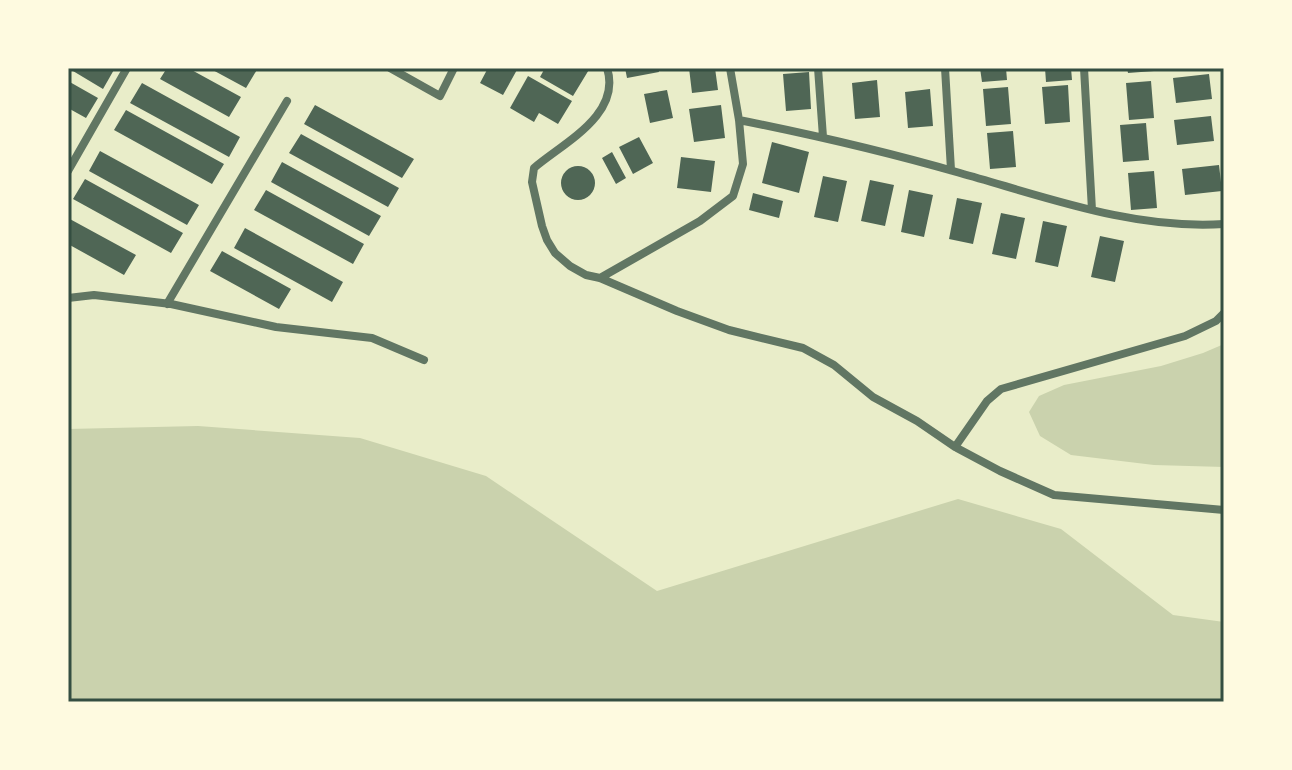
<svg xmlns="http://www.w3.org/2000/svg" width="1292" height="770" viewBox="0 0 1292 770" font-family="Commissioner,sans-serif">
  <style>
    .green { fill: #cad2ad }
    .building { fill: #4f6655 }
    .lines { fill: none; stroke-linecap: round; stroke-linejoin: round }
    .minor { stroke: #617663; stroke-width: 8 }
    .neatline { fill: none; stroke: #344e41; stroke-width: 3 }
  </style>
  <rect width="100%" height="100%" fill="#e9edc9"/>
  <path class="green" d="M1224,344v123l-70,-2 -83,-10 -31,-19 -11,-24 10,-16 25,-11 97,-19 42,-13z
    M198,426l162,12 126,38 171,115 301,-92 103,30 112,86 51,7v80h-1156v-273z"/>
  <path class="building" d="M68,68h47l-12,21z
    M167,68h21l53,29 -12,20 -69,-38z
    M209,68h49l-12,20z
    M488,68h30l-15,27 -23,-12z
    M545,68h45l-17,28 -33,-19z
    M625,68h33l1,4 -32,6z
    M689,68h26l3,22 -26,3z
    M980,68h26l1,12 -25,2z
    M1045,68h26l1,12 -26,2z
    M1127,68h26l1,3 -26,2z
    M809,72l2,37 -25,2 -3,-37z
    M1209,74l3,25 -36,4 -3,-25z
    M528,76l44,25 -14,23 -19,-11 -5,9 -24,-14z
    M877,80l3,37 -25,2 -3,-36z
    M68,81l30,17 -12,20 -18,-10z
    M1151,81l3,37 -25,2 -3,-37z
    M142,83l98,54 -11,20 -99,-54z
    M1068,85l2,37 -25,2 -3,-37z
    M1008,87l3,37 -25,2 -3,-37z
    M930,89l3,37 -25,2 -3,-36z
    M667,90l6,28 -23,5 -6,-29z
    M315,105l99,54 -12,19 -98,-54z
    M721,105l4,33 -31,4 -5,-33z
    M126,110l98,54 -12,20 -98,-54z
    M1211,116l3,25 -37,4 -3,-25z
    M1146,123l3,37 -26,2 -3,-37z
    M1013,131l3,36 -26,2 -3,-36z
    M301,134l98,54 -11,19 -99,-54z
    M639,137l14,26 -20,11 -14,-27z
    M772,142l37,10 -10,41 -37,-10z
    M100,151l99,54 -12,20 -98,-54z
    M612,152l14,26 -10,6 -14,-26z
    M681,157l34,4 -4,31 -34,-4z
    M282,162l99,54 -12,20 -98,-54z
    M1219,165l3,26 -37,4 -3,-26z
    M561 183a17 17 0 1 1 34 0a17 17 0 1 1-34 0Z
    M1154,171l3,37 -26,2 -3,-37z
    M823,176l24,5 -9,41 -24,-5z
    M85,179l98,54 -12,20 -98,-54z
    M870,180l24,5 -9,41 -24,-5z
    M266,190l98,54 -11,20 -99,-54z
    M909,190l24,5 -9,42 -23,-5z
    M753,193l30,8 -4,17 -30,-8z
    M957,198l25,5 -9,41 -24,-5z
    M1001,213l24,5 -9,41 -24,-5z
    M68,218l68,37 -12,20 -56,-31z
    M1043,221l24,5 -9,41 -23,-5z
    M245,228l98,54 -11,20 -98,-54z
    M1100,236l24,5 -9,41 -24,-5z
    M222,251l69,38 -12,20 -69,-38z"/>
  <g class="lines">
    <path class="minor" d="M390,68l50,28 14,-28
      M607,68c15,47 -44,75 -73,100l-2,14 10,44 5,14 8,13 15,13 16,9 14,3 77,33 52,19 74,18 31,17 39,32 44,24 38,26 45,24 54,24 170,15
      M818,68l5,69
      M945,68l6,102
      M1084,68l8,142
      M739,120c75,15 148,32 221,53 86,24 174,57 264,51
      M68,171l59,-103
      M600,278l100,-57 33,-25 10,-32 -4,-44 -9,-52
      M68,298l26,-3 77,9 105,23 96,11 52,22
      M167,304l120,-203
      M955,447l32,-46 14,-12 184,-53 31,-15 8,-8"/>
  </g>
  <rect width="1292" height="770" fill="none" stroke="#fefae0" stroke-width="140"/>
  <rect x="70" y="70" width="1152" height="630" class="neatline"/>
</svg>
